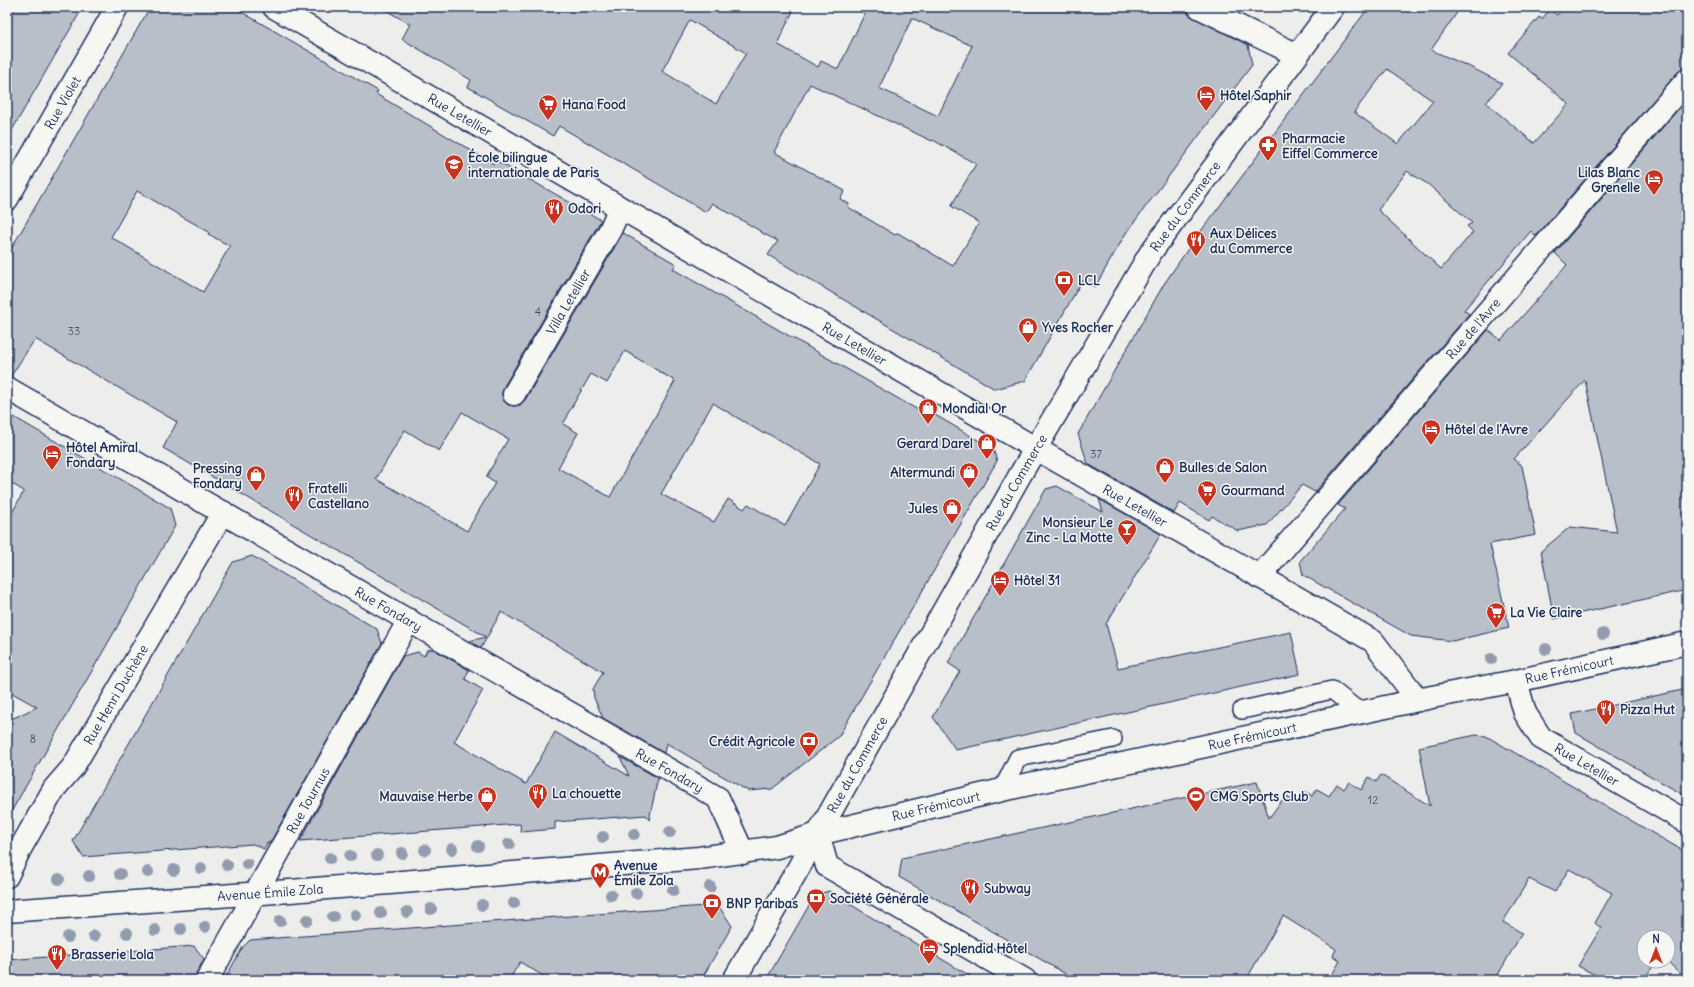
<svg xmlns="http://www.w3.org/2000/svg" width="1694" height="987" viewBox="0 0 1694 987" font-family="Delius,sans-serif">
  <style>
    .building { fill: #b9bfc8; stroke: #1b2f5e; fill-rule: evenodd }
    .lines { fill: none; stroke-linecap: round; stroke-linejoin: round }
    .service-casing { stroke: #1b2f5e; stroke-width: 20 }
    .minor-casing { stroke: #1b2f5e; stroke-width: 25 }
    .secondary-casing { stroke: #1b2f5e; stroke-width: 25 }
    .service { stroke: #f6f6f2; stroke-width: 17 }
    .minor { stroke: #f6f6f2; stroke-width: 22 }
    .secondary { stroke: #f6f6f2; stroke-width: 22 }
    .tree { fill: #929cae }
    .labels { text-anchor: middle; stroke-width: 3; stroke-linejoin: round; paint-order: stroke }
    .number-label { font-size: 11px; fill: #425378 }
    .poi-label { font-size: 13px; font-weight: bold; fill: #1b2f5e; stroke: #f6f6f2; text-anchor: start }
    .street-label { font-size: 13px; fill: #1b2f5e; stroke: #f6f6f2 }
  </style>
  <rect width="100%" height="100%" fill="#edeeec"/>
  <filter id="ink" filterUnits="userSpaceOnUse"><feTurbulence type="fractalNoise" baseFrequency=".025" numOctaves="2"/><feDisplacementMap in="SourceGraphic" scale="8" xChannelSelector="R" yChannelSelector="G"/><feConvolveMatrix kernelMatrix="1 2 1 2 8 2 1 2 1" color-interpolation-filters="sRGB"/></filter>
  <g filter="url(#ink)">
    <path class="building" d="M16,7h67l-76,132v-117z
      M150,7h83l145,84 -2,3 118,70 3,-3 104,59 -98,168 -1,6 1,6 5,5 6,1 6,-1 5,-5 98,-167 53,31 -3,5 245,141 2,-4 73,43 4,12 -158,275 -67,53 -24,2 -82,-48 -2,10 -61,-35 -9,-20 -1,-9 10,-17 -102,-60 -20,36 -12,-7 17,-4 -323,-189 14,-26 -142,-83 -24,37h-4v-120zM137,191l72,41 -1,2 22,12 -27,46 -92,-55zM625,351l50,30 -65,116 -52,-29 20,-35 -15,-9 5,-8 -1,-1 24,-41 16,9zM713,403l51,31 1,-2 55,32 -35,62 -37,-22 -4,5 -16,-10 -14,23 -53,-28zM462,412l46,27 -22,38 9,6 -28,48 -91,-52 29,-49 34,21z
      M380,7h415l-18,37 41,23 3,-6 17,8 30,-62h319l1,7 6,4 54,27 4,20 -126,168 -31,54 -13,-6 -57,100 -30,8 -227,-134 10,-14 -16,-8v-1l-50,-29 -6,9 -147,-86 -6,10 -85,-49 3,-7 -69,-41 8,-15zM912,18l60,28 -34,70 -59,-28zM690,20l56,33 -30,51 -54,-33zM810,84l122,57 1,-1 43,24 -25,42 28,17 -26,43 -55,-33 -3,2 -47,-28 1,-3 -9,-5 5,-8 -71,-39z
      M1369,7h92l-30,43 39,17 32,16 -16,20 48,40 35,-39 -61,-51 31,-36 3,2 8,-10 7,6 7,-8h123v61h-4l-5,4 -142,164 -5,-5 -67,79 5,4 -154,178 -13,-7 -35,40 -29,6 -26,-15 -3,4 -29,-17 -6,10 -86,-49 -10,-30 86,-150 28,-41zM1387,69l46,32 -35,43 -44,-32zM1407,171l22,14 43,38 -5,3 6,6 -32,37 -63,-59z
      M1687,99v491l-133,29 -13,-68 29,-24 47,5 -32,-152 -71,79 8,7 14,69 -46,9 19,84 -57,13 -41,-5 -108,-61 -3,-14 45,-52 -7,-4 150,-175 13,10 26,-29 40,-46 -12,-12z
      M7,413l163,95 5,18 -168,293v-98l30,-14 -30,-17v-168l17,-31 -17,-10z
      M1057,486l46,26 -4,-13 62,35 -55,90 12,44 173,-36 9,42 -344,76 -23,-33 27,-46 -12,-8 98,-174z
      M252,556l125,73 5,14 -112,200h-3l-3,6 -11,-5 -170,13 -10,-16 160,-279z
      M433,649l36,21 -4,9 18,11 -29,52 72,42 29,-52 74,44 -9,-19 38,21 -9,42 -3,-5 -91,7v7l-34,3 -1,-8 -220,17 103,-185 15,-4 6,4 3,-6z
      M1687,689v108l-111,-64 -4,-19z
      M1476,735l10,1 201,117v127l-20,-19h1v-24h-24v24h13l-14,19h-38l-27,-14 23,-38 -6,-5 17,-30 -43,-24 -14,23 -26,-13 -26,43 19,11 -27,47h-166l11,-19 -7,-5 3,-7 -53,-33 -37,64h-170l-177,-103 3,-19 355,-76 12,36 16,-22 12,7 8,-12 7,5 5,-7 12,7 8,-12 7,5 5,-7 12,8 8,-13 7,5 5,-7 49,31 -11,-59z
      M829,891l50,31 98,58h-211l49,-85z
      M718,905l14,21 -31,54h-151l-30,-18 -11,18h-285l19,-33 7,-7z
      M194,946l10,13 -8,15 -1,6h-188v-20z"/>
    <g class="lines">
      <defs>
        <path id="service" d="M1242,710l90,-20 29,23
          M1002,790l16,-32 95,-19"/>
        <g id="minor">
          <path id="s1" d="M274,7l785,455 314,179 45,59"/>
          <path d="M1199,7l98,48"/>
          <path id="s2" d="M7,199l110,-192"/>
          <path id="s3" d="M7,388l423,245 288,165 25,55"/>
          <path id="s4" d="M514,394l96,-164 10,-22"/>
          <path id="s5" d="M1259,577l428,-497"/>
          <path id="s6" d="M1516,681l9,32 16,25 146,84"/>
          <path d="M818,834l9,32 198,114"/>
          <path id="s7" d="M7,876l13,-27 34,-60 19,-22 150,-255"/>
          <path id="s8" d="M207,980l202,-360"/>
          <path id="s9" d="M734,980l84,-146 202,-359 131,-223 182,-245"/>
        </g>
        <g id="secondary">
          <path id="s10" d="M7,911l283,-20 409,-33 78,-11 41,-13 184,-44 430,-93 84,-16 171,-38"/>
        </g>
      </defs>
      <use href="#service" class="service-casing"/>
      <use href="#minor" class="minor-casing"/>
      <use href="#secondary" class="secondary-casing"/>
      <use href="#service" class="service"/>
      <use href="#minor" class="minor"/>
      <use href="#secondary" class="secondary"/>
    </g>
    <g class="tree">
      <circle cx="1603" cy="634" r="6"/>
      <circle cx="1546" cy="649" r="6"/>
      <circle cx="1491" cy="659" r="6"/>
      <circle cx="670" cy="832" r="6"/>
      <circle cx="634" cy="834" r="6"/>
      <circle cx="603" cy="837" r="6"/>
      <circle cx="509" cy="844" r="6"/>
      <circle cx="478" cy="846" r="6"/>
      <circle cx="452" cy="849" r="6"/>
      <circle cx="425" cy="850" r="6"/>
      <circle cx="402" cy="853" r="6"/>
      <circle cx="377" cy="855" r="6"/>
      <circle cx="350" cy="856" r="6"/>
      <circle cx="330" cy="858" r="6"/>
      <circle cx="247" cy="864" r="6"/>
      <circle cx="227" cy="865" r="6"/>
      <circle cx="201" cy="868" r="6"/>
      <circle cx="174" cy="870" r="6"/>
      <circle cx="148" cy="872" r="6"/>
      <circle cx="120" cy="874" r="6"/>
      <circle cx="89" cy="876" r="6"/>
      <circle cx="59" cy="879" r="6"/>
      <circle cx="710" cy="887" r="6"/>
      <circle cx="673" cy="890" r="6"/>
      <circle cx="636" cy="893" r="6"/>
      <circle cx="611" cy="895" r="6"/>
      <circle cx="514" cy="903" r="6"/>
      <circle cx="482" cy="905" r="6"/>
      <circle cx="431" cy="909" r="6"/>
      <circle cx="407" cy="912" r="6"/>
      <circle cx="381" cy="913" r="6"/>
      <circle cx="355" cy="915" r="6"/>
      <circle cx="333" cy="917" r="6"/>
      <circle cx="307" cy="920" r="6"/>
      <circle cx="280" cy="921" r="6"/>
      <circle cx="205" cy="927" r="6"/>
      <circle cx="181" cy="929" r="6"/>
      <circle cx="155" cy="930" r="6"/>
      <circle cx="127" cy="933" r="6"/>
      <circle cx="94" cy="936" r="6"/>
      <circle cx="68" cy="937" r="6"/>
    </g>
  </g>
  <defs>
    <symbol id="hotel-pin" viewBox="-11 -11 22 30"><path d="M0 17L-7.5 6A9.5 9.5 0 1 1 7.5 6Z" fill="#c8321e" stroke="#f6f6f2"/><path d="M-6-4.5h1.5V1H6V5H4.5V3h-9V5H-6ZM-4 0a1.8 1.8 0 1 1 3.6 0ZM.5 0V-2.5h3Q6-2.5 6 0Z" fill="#fff"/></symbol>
    <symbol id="supermarket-pin" viewBox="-11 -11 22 30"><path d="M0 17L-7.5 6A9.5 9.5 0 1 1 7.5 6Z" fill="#c8321e" stroke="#f6f6f2"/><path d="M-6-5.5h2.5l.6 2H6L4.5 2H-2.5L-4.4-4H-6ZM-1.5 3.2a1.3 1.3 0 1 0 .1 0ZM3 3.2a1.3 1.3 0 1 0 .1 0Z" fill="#fff"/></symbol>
    <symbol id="pharmacy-pin" viewBox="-11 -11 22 30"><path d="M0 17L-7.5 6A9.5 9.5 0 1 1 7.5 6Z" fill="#c8321e" stroke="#f6f6f2"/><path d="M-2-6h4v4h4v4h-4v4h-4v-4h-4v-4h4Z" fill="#fff"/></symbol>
    <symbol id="school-pin" viewBox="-11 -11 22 30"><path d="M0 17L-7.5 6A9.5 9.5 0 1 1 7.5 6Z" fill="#c8321e" stroke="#f6f6f2"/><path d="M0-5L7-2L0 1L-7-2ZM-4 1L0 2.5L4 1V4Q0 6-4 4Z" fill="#fff"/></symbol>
    <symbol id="restaurant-pin" viewBox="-11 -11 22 30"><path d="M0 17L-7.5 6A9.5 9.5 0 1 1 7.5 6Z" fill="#c8321e" stroke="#f6f6f2"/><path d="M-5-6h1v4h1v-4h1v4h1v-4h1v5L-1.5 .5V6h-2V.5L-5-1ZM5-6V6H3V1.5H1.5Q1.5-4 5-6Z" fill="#fff"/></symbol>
    <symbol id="bank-pin" viewBox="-11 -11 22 30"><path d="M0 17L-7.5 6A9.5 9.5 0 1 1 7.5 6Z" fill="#c8321e" stroke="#f6f6f2"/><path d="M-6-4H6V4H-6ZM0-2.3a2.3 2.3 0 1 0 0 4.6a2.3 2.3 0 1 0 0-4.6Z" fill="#fff"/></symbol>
    <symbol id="shop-pin" viewBox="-11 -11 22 30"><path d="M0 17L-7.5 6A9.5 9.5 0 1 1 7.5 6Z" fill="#c8321e" stroke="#f6f6f2"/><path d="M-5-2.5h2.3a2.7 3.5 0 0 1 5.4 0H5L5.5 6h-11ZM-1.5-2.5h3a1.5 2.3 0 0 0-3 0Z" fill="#fff"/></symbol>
    <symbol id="bar-pin" viewBox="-11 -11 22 30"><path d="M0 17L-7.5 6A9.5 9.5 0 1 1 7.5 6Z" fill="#c8321e" stroke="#f6f6f2"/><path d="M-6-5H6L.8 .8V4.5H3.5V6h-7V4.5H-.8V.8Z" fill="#fff"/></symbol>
    <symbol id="stadium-pin" viewBox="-11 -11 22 30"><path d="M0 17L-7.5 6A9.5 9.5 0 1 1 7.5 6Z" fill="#c8321e" stroke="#f6f6f2"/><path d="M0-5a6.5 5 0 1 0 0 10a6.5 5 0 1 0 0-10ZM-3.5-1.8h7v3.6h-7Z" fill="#fff"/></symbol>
    <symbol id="metro-pin" viewBox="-11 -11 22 30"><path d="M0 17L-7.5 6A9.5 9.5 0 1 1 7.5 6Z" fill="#c8321e" stroke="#f6f6f2"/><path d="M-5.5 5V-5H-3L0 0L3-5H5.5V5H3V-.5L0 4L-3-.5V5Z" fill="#fff"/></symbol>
  </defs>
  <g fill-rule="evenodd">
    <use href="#hotel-pin" x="1195" y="84" width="22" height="30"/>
    <use href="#supermarket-pin" x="537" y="93" width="22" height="30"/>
    <use href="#pharmacy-pin" x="1257" y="134" width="22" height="30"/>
    <use href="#school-pin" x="443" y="153" width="22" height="30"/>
    <use href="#hotel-pin" x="1643" y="168" width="22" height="30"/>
    <use href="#restaurant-pin" x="543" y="197" width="22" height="30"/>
    <use href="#restaurant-pin" x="1185" y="229" width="22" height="30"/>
    <use href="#bank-pin" x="1053" y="269" width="22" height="30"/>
    <use href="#shop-pin" x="1017" y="316" width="22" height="30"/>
    <use href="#shop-pin" x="917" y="397" width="22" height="30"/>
    <use href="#hotel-pin" x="1420" y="418" width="22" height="30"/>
    <use href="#shop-pin" x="976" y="432" width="22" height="30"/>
    <use href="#hotel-pin" x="41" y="443" width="22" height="30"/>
    <use href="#shop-pin" x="1154" y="456" width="22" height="30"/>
    <use href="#shop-pin" x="958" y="461" width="22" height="30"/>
    <use href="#shop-pin" x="245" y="464" width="22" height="30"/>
    <use href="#supermarket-pin" x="1196" y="479" width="22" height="30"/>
    <use href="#restaurant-pin" x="283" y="484" width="22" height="30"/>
    <use href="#shop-pin" x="941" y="497" width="22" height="30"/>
    <use href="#bar-pin" x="1116" y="518" width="22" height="30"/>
    <use href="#hotel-pin" x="989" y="569" width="22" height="30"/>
    <use href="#supermarket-pin" x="1485" y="601" width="22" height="30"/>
    <use href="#restaurant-pin" x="1595" y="698" width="22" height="30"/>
    <use href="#bank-pin" x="798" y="730" width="22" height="30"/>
    <use href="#restaurant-pin" x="527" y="782" width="22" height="30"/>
    <use href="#shop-pin" x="476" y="785" width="22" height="30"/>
    <use href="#stadium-pin" x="1185" y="785" width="22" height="30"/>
    <use href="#metro-pin" x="589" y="861" width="22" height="30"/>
    <use href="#restaurant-pin" x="959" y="877" width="22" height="30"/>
    <use href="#bank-pin" x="805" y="887" width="22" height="30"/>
    <use href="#bank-pin" x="701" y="892" width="22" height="30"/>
    <use href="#hotel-pin" x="918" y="937" width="22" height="30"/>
    <use href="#restaurant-pin" x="46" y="943" width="22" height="30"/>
  </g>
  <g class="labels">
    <g class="number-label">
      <text x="538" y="316">4</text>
      <text x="74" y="335">33</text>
      <text x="1096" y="458">37</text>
      <text x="33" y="743">8</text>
      <text x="1373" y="804">12</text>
    </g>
    <g class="poi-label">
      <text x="1220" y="100">Hôtel Saphir</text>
      <text x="562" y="109">Hana Food</text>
      <text x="1282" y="143">Pharmacie<tspan x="1282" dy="15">Eiffel Commerce</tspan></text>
      <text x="468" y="162">École bilingue<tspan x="468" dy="15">internationale de Paris</tspan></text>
      <text x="1640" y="177" text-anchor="end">Lilas Blanc<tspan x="1640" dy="15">Grenelle</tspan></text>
      <text x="568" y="213">Odori</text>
      <text x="1210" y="238">Aux Délices<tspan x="1210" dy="15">du Commerce</tspan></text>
      <text x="1078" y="285">LCL</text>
      <text x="1042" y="332">Yves Rocher</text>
      <text x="942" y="413">Mondial Or</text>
      <text x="1445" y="434">Hôtel de l'Avre</text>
      <text x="973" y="448" text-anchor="end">Gerard Darel</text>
      <text x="66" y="452">Hôtel Amiral<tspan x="66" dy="15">Fondary</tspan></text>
      <text x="1179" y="472">Bulles de Salon</text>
      <text x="242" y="473" text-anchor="end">Pressing<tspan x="242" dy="15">Fondary</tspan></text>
      <text x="955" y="477" text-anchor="end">Altermundi</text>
      <text x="308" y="493">Fratelli<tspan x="308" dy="15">Castellano</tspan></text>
      <text x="1221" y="495">Gourmand</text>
      <text x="938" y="513" text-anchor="end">Jules</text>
      <text x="1113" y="527" text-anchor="end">Monsieur Le<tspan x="1113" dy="15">Zinc - La Motte</tspan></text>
      <text x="1014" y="585">Hôtel 31</text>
      <text x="1510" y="617">La Vie Claire</text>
      <text x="1620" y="714">Pizza Hut</text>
      <text x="795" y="746" text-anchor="end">Crédit Agricole</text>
      <text x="552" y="798">La chouette</text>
      <text x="473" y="801" text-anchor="end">Mauvaise Herbe</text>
      <text x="1210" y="801">CMG Sports Club</text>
      <text x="614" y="870">Avenue<tspan x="614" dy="15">Émile Zola</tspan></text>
      <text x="984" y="893">Subway</text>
      <text x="830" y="903">Société Générale</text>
      <text x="726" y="908">BNP Paribas</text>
      <text x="943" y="953">Splendid Hôtel</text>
      <text x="71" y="959">Brasserie Lola</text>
    </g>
    <g class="street-label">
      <text dy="5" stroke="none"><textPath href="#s2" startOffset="111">Rue Violet</textPath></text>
      <text dy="5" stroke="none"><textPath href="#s1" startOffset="215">Rue Letellier</textPath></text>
      <text dy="5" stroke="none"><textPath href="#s9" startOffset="896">Rue du Commerce</textPath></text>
      <text dy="5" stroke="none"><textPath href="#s4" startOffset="107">Villa Letellier</textPath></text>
      <text dy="5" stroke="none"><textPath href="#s5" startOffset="328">Rue de l'Avre</textPath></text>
      <text dy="5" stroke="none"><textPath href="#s1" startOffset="671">Rue Letellier</textPath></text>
      <text dy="5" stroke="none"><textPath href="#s9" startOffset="572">Rue du Commerce</textPath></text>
      <text dy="5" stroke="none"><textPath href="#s1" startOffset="995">Rue Letellier</textPath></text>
      <text dy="5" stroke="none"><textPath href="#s3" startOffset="441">Rue Fondary</textPath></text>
      <text dy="5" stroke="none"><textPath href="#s10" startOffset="1585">Rue Frémicourt</textPath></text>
      <text dy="5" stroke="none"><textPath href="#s7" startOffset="212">Rue Henri Duchène</textPath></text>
      <text dy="5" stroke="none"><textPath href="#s10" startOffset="1261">Rue Frémicourt</textPath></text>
      <text dy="5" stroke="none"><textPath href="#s9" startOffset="248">Rue du Commerce</textPath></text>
      <text dy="5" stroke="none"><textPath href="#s6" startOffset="116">Rue Letellier</textPath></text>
      <text dy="5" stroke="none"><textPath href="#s3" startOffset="765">Rue Fondary</textPath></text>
      <text dy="5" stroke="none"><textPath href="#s8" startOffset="206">Rue Tournus</textPath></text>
      <text dy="5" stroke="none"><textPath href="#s10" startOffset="937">Rue Frémicourt</textPath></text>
      <text dy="5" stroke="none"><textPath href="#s10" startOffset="264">Avenue Émile Zola</textPath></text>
    </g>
  </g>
  <rect width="1694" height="987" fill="none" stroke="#f6f6f2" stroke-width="24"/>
  <rect x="12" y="12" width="1670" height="963" fill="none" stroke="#1b2f5e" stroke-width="1.5" filter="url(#ink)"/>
  <g transform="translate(1656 949)"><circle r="19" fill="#f6f6f2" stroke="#9ea6b7"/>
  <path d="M0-3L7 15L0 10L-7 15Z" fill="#c8321e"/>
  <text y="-6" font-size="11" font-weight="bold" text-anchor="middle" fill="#1b2f5e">N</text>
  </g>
</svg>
